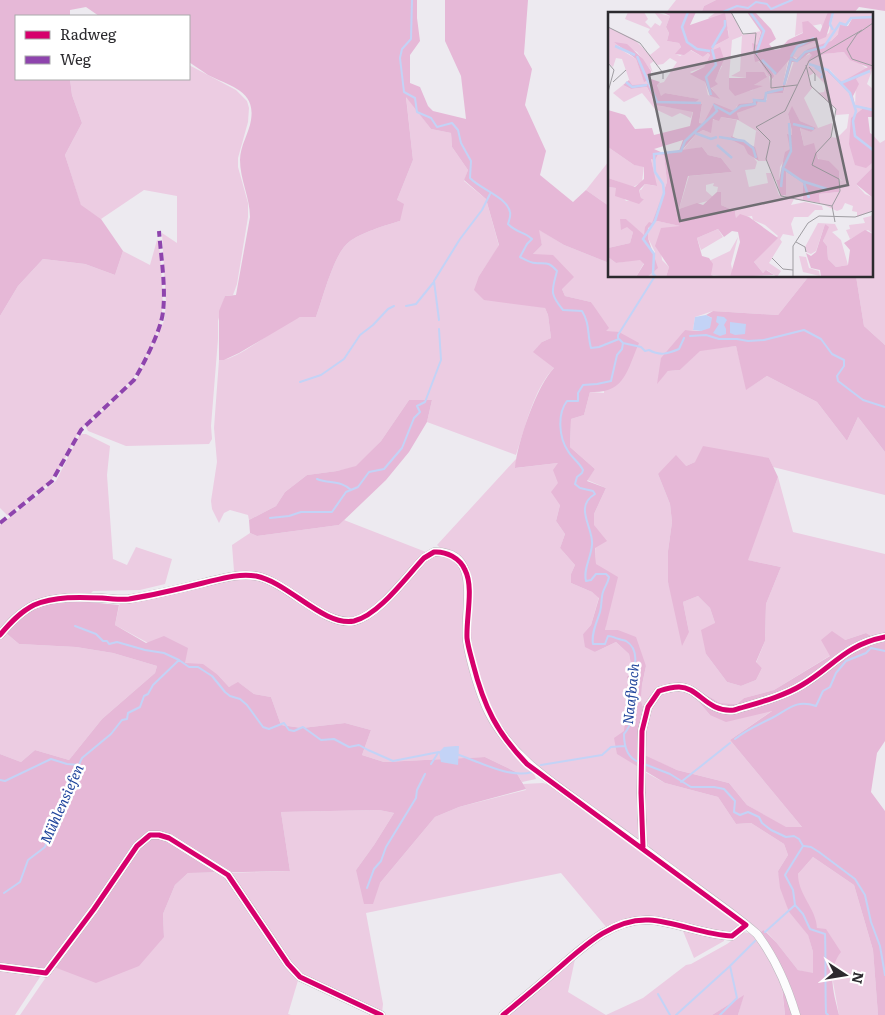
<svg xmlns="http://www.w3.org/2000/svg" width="885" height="1015" viewBox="0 0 885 1015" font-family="Literata,serif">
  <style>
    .green { fill: #eccce2 }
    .forest { fill: #e6b8d7 }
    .water { fill: #c3d3f6 }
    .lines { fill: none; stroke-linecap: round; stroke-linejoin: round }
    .stream { stroke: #c3d3f6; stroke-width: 2 }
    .minor-casing { stroke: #bab8bc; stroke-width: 9 }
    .minor { stroke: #fcfcfd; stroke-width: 8 }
    .quiet { stroke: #8e44ad; stroke-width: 4; stroke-dasharray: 8 4; stroke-linecap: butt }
    .cycleway-casing { stroke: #fff; stroke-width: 8 }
    .cycleway { stroke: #d6006c; stroke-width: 5 }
    .labels { text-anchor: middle; stroke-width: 5; stroke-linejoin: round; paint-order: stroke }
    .water-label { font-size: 14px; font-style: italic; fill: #20459c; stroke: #fff }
    .inset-river { fill: none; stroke: #c3d3f6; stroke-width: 2.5 }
    .inset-road { fill: none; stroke: #9f9da2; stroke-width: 1 }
    .view { fill: #6f6d72; fill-opacity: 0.15; stroke: #6f6d72; stroke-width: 2.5 }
    .inset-edge { fill: none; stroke: #2b2a2e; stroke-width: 2.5 }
  </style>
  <rect width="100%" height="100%" fill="#edeaf0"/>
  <path class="green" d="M676,0h40l-12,6 -3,8h-36z
    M189,65l47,25 11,11 2,7 -1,14 -10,36v9l10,36v14l-11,67 -4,11 -8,1 -7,25v18l-7,87 1,13 -3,5 -83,2 -38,-15 -2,-4 51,-49 27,-57 2,-18 -4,-70 15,10v-47l-33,-6 -43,29 -20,-13 -16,-51 17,-32 -10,-28 -2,-16h119z
    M406,96l25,33 20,4 1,14 16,23 -4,11 22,18 13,47 -20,30 66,32 3,7 3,23 -9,4 12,26c-20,20 -29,60 -38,87l-89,-33 5,-22h-23l-28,41 -25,26 -19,4 -30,4 -22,17 -9,14 -27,14 -1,-5 -18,-5 -6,3 -5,10 -7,-14 -1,-8 6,-39 -3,-34 5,-68c19,2 60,-37 81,-43 4,-1 11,0 16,0 7,-19 18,-64 33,-75 11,-9 37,-17 51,-21l-3,-21 16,-40z
    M871,133l9,10 5,-3v205l-21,-19 -8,-50h15z
    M609,161v45l-23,-16z
    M538,229l26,16 45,18v13h200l-31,39 -65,-4 -18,6 -2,13h-8l-28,53 11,-12 12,-1 20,-20 36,-4 11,43 20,-13 50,26 30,39 11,-24 27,35v43l-112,-28 -4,-9 -74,4 -9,4 -28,8 12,30 2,18 -4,29v31l21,50 -6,-30 15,-6 12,12 5,15 -9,31 21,28 14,4 15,-6 6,-12 -6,-5 9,-22 1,-37 15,-37 -34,-7 31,-83 15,55 92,22v79l-12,4 -7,-4 -21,7 -14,15 -57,35 -30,8 -7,6 -17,-1 -24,-14h-8l22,26 63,-5 -43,30 72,87 -16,1 -39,-23 -18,-22 -52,-13 -35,-15 2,-45 -3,-9 1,-16 4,-19 -28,-36h-13l1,-7 -10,-59 -2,-39v-11l12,-26 -19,-8 8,-11 -25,-22 1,-28 13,-4 6,-23 14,1 2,-62 -15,-29 -26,-6 -3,-7 -30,-34 10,-10z
    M157,240l2,1c1,23 5,48 3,71 -1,17 -20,54 -30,68l-53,51 -19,37 -11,15 -41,33 -8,-8v-192l18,-30 25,-27 42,5 30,11 8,-24 27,14z
    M82,434h4l24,12 -3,29 6,84 14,6 9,-18 36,12 -7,25 -25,6 -47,1 -5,5c-19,1 -41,0 -59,7 -11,4 -22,18 -29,27v-105l56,-44 23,-45z
    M516,459v9l42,-5 2,42 -4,16 9,13 -5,14 15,17 -4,9v9l21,9 7,5 -8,28 -8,9 12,18 21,-10 13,12 3,15 -5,8 12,91 1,71 -3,1 -112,-82 -28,-37 -11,-24 -15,-47 -3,-77 -31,-28z
    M344,520l82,32 -32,37 -24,23 -19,7 -21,-4 -39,-26 -54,-16 -3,-2 -2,-26 18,-12 7,3 82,-11z
    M442,554l16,9 6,10 2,59 25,87 42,52 3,8 -14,3 -6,-10 -31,-15 -101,5 -22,-7 9,-25 -26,-7 -43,5 -21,-3 -10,-28 -17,-3 -15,-11 -10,4 -11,-12 -33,-12 -70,-38 5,-23 121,-24 25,2 60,38 36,3 17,-10 49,-53z
    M6,633l13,11 57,3 37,6 44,13 -2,7 -53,46 -33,41 -34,-10 -14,12 -21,-8v-114z
    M643,771l22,12 53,14 18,27 15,-1 33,21 4,11 -10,16 11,41 19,22 5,18v22l-15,-4 -22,-28 -11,-12 -6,3 -109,-84 -5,-14z
    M543,783l13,4 181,132 3,5 -2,6 -13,4 -72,-15 -46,9 -46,-55 -195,40 17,91 -1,9 -85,-41 -70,-99 63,-2 -9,-59 98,-2 15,3 -20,32 -18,25 24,13 55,-66 24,-10 67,-17 -3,-6z
    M813,857l41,28 19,65 5,65h-39l-7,-39 2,-15 -17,-33 -19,-44v-10z
    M188,873h33l10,9 68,95 -11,37 3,1h-271l33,-48 111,-30 -1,-23 12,-29z
    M683,929l41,10v2l-30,17 -11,-27z
    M743,932l11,2 26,39 5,42h-47l5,-19 -31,19h-205l68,-56 -7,33 38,23 37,-17 43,-33 5,-1 36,-20z
    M0,969l40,7v1l-25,38h-15z"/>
  <path class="forest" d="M0,0h417v18l3,23 -10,14v28l10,4 8,19 5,5 33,8 -5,-43 -16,-35v-41h83l-4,54 8,15 -7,36 21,46 -6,24 33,27 13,-12 23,16v57l-45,-18 -25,-15 3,15 -9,9 20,1 21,22 -12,12 3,7 26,6 18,26 -3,3 13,1 20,11c-12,27 -14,51 -49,49l-6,23 -13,4 -1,28 25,22 -8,12 19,7 -12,26v11l13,16 -12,7 1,16 22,13 -13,53h13l18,7 10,29 -4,19 -1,16 3,9 -2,44 35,16 52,13 18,22 39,22h16l-72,-87 42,-29 -46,11 -16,-7 -22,-26h8l24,14 17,1 7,-6 30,-8 56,-34 -9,-16 11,-9 13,9 21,-7 7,4 12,-4v108l-8,12 -6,39 14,19v204h-7l-5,-65 -19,-65 -41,-28 -15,17c0,21 18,34 19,54l9,1 15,23c-15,19 -7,42 -2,63h-54l-5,-46 -21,-36 5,-3 12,12 22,28 15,3v-21l-5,-17 -19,-23 -9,-24 -2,-17 10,-16 -4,-11 -33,-21 -15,1 -18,-27 -53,-14 -48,-29 -3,-16 10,-7 4,-43 -1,-11 5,-8 -3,-15 -13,-12 -21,10 -10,-5 -2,-13 8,-9 8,-27 -7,-6 -21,-9v-9l4,-9 -15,-17 5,-14 -9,-13 4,-16 -9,-13 7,-9 -5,-13 5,-7 -43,5c2,-25 22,-83 39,-100l-21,-16 9,-10 9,-4 -3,-23 -3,-7 -61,-8 -10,-10 5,-14 20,-31 -13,-46 -22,-19 4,-10 -16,-23 -1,-14 -20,-4 -25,-32 7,63 -16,40 7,4 -4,17c-14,4 -40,12 -51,21 -15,11 -26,56 -33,75h-16l-61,36 -15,7h-5v-49l6,-15 11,-1 14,-78c0,-20 -10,-37 -10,-57 0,-14 9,-27 11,-40 5,-30 -22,-34 -43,-45 -6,-4 -13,-9 -19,-13v-46h-90l-13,-9 -16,3v6h-54v63h54l2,16 10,28 -17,32 16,50 20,14 22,32 -8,24 -30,-11 -42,-5 -25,27 -18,30z
    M716,0h169v11l-26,-4 -6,7h-152l3,-8z
    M809,276h47l8,50 21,19v107l-27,-35 -11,24 -30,-39 -50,-26 -21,14 -10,-44 -36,5 -20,19 -12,1 -11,13 4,-26 24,-28 16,1 11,-13 -6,-3 7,-4 65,4z
    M409,400h23l-5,22 -18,30 -23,28 -47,45 -82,11 -7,-3 -1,-13 27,-14 9,-14 22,-17 30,-4 19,-5 25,-25z
    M703,446l66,12 9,19 -30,83 33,7 -15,37 -1,37 -9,21 6,6 -6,12 -15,6 -14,-4 -21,-28 -5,-24 14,-7 -5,-15 -12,-12 -15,6 6,30 -7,14 -14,-64v-31l4,-29 -2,-18 -12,-30 18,-19 10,11 9,-4z
    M79,601l40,4 -4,20 31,18 18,-7 24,12 -3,15 18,1 15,11 11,12 9,-5 16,12 17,3 10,28 21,3 43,-5 26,7 -9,25 22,7 101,-5 31,15 10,17 -67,18 -24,10 -55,66 -7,21h-9l-8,-34 18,-25 20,-32 -15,-3 -98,2 9,59 -102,2 -13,12 -12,29 1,23 -25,29 -43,17 -42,-16 -13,3 -41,-5v-211l21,8 14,-12 34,10 33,-41 53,-46 2,-7 -44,-13 -37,-6 -57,-3 -13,-11c25,-29 36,-28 73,-32z
    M744,995l-6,20h-26z"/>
  <path class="water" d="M706,315l6,3 -2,10 -9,3 -8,-1 2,-13z
    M717,316l7,1 3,3 -3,5 2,4v5l-6,2 -7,-3 6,-9 -3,-2z
    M730,322l16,2 -1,10 -10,1 -5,-2z
    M456,746h3l-1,19 -17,-3 -2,-10 5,-5z"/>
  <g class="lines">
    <path class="stream" d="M412,0l-1,39 -9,10 -2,9 4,34 11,6 2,14 14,6 6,9 15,-4 6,7 3,13 10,18 -1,17c10,11 37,19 40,34 1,3 -1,9 -2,12 9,9 17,8 24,15l-5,5 -7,13c4,2 11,6 15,6 12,1 13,-2 22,8 -5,20 -8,22 6,39l19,1c8,13 5,22 9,37l8,-1 20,-8 4,4 -1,6 -5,6 -6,26 -14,3 -14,1 -5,8v8h-11c-10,13 -8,37 1,50 4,7 11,11 15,19l-1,3 -5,4 -2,7 5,4 13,3 2,3c-22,13 -1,34 -3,51 -1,13 -9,24 -6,36l5,-1 5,-6h10l3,3c-1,6 -4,9 -6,15 -2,6 -1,13 -3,20 -3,10 -9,21 -7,32h12l3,-8c5,0 6,2 11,3 2,1 5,1 7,2 17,10 6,35 4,48 -3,17 8,29 -6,45 0,11 3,24 15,28
      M718,14l19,-8 11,2 8,-6 11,2 4,5 21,-9
      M406,306l10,-2 17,-21
      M439,320l-5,-39 26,-42 22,-29 8,-16
      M690,336l16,-1 13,4h18l11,2 16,-1 40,-10 17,9 11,15 12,6v6l-7,10 1,5 25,19 22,7
      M618,338v-3l37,-59
      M623,343l18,4 4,4 4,-1c11,6 18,4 30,-1l5,-11
      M300,382l21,-7 23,-16 16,-24 13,-10 15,-16 6,-3
      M317,479c12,5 24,1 34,11
      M270,518l19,-2 12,-4h31l14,-20 12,-5 11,-15 15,-3 18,-21 12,-30 6,-6 -3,-6 8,-4 16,-42 -2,-31
      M75,626l21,8 7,7h4l2,3 8,-2 28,8 19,3 15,7
      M735,739c11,-9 24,-15 37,-21 16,-8 23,-19 44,-12l7,-15 7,-4 6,-14 10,-12 20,-8 5,-5 14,3
      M456,754c22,7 54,25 76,18
      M431,764l7,-11
      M644,764l26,10 21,13h23l10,2 11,12 -1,11 6,3 8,-3 11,5 3,6 9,7 15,7 8,-1 5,3 4,7 -18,29 8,15 2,15 8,9 7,15 15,5c1,26 0,53 1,79l2,2
      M541,765l61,-10 9,-8 14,-1
      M0,780l5,1 46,-22 16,5 12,1
      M681,782l49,-39
      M804,846l7,1 8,5 36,27 10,16 6,27 9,24 5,29
      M367,888l7,-19 7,-8 5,-14 30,-49 1,-8 8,-16
      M4,893l16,-11 8,-22 17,-13 6,-20 31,-69 29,-24 11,-14 5,-1 1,-6 12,-6 4,-11 4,-2 5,-9 26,-25 10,7h9l14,9 13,16 5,4 10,3 7,6 16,22 6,2 15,-6 5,7 5,1 9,-4 18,13 13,-1 15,8 10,-2 9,5 25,11 46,-9
      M765,932l30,-27
      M658,994l12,21
      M676,1015l54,-49
      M720,1015l17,-17 -7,-32 25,-25"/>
    <defs>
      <path id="minor" d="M0,635c10,-12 20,-23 34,-30 21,-9 46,-8 68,-7 9,1 18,2 27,1 24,-4 50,-10 74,-16 17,-4 35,-10 53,-7 32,6 68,51 98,45 25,-6 52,-44 70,-63l10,-6c50,-2 29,60 33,89 3,20 13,54 22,72 24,47 69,73 110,103 33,23 65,48 98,72 20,15 41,29 60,46 19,25 30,51 39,81
        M643,847l-2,-54 1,-62 6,-24 11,-16c6,-2 13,-4 20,-4 20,0 28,26 55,23 23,-7 48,-13 68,-25 32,-19 43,-40 83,-48
        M0,967l46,6 48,-64 43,-63 13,-11h9l10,3 59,37 60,89 12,13 81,38
        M503,1015c17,-14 34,-28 50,-42 27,-23 58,-55 96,-53 28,2 55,15 83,16l14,-11"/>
    </defs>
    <use href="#minor" class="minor-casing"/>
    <use href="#minor" class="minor"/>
    <path class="quiet" d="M0,523l52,-42 29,-51 53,-50c10,-16 27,-50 29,-68 3,-25 -2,-55 -4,-81"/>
    <defs>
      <path id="cycleway" d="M0,635c10,-12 20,-23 34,-30 21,-9 46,-8 68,-7 9,1 18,2 27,1 24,-4 50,-10 74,-16 17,-4 35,-10 53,-7 32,6 68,51 98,45 25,-6 52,-44 70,-63l10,-6c12,-1 26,6 31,18 9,17 1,48 2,68 1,9 4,18 6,26 11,43 24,69 54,100l219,161 -14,11c-28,-1 -55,-14 -83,-16 -38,-2 -69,30 -96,53 -16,14 -33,28 -50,42
        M643,847l-2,-54 1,-62 6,-24 11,-16c6,-2 13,-4 20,-4 20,0 28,26 55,23 23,-7 48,-13 68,-25 32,-19 43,-40 83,-48
        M0,967l46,6 48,-64 43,-63 13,-11h9l10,3 59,37 60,89 12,13 81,38"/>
    </defs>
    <use href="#cycleway" class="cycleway-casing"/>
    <use href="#cycleway" class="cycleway"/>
  </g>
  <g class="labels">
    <g class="water-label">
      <text transform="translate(631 694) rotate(-84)" y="5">Naafbach</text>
      <text transform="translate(62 804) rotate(-66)" y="5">Mühlensiefen</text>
    </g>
  </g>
  <g transform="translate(608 12)">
    <rect width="265" height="265" fill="#edeaf0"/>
    <path d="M20,0h16l4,7 -3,3 6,6 4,-5 5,3 2,-4 -8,-10 16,4 -4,11 3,6 -2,8 12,2 2,4 -5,7 4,2 10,-6 13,7 5,-4 2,2 -6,12 -14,5 15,10 3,13 10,3 -7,-11 11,-21 -3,-1 -7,-18 17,-9 -1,-9 -20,-11 8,-6h15l12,23 18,-4 -7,25 15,18 1,9 3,-4 -3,-10 18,-9 -6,29 -15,2 -4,8h-9l-2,4 -15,3 -3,5 -21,-2 -10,15h-4l3,-20 -6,-2 2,-3 -33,-6 -4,4 -2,-5 -2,-8 7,-2 13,-20 -7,-4 -7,6 -6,1 -3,-4 -4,3 3,9 -16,-21 -10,-5 -12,-1 21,13 8,22 5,-1v4l-6,1h-12l-9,-26 -6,-1 -3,9 -5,-4v-36l26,12 16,16 10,-8 -12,-15 2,-3 -25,-10zM134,24l-2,35 -9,5 15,2v-6l21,3 -12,8 -2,7 -13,3 -8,-3 -3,-12 3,-38zM189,0h31l1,2 -6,14 -2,-4 -10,2 -9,-4 2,10 -9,4zM226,0l39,1v3l-21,3 -21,22 -33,17 -5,-1 3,-8 33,-16zM236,40l25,18 -27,13 -12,-13 -7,-2 25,24 7,16 1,-29 17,-11 -6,16 6,5v20l-8,-2 -13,27 20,28v6l-16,16 9,10 7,3 1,14 -16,6v-5l-5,-1 1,-5 -8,-3 -3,6 -5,2 -17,-8 -1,-9 20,-2 1,-12 3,1 -5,-3 -9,-17h-9l-4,-7 -12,-8 -4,-19 11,5 1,-5 -12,-6 -8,-14 -4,7 4,17v4l-4,-1 2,15 -10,18 -1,13h-4l-8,-19h-8l-5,-15 2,-15 4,2 -22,-13 -1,-7 21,-12 9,-1 -1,-6 17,-1 11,-32 18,-8v2zM206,61l12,12 -2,7 -6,1 18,16v6l13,-1 -2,14 -10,10 -6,-1 1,-14 -14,5 -14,-30 8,-10 -3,-12zM15,73l8,4 16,-2 6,13 8,6 32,5 -2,7 -11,-5 -8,4 -17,-8 -13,-16 -18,9 -11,-9zM113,105l16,3 -5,19 13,7 12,16 -2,7 -10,1 4,17 19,-4 -2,-10h5l8,22 6,4 1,-27 17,11 2,8 -2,10 -9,-2 -3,6 14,-3 17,4 1,4h-8l-7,7h-14l-3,7 3,12 -11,-2 -3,5 2,3 -13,21 12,8 -4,6 -10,-7 -4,3 -9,-11 24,-26 -13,-11 -12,-5 -1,-4 -16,2 -1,-7 -14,-6v-12l-4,-1 1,-5 -5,-1 1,-3 -8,2v6l7,6 -2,3 -32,9 10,-33 43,-4 -11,-14 -13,-3 -6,-8 -20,4 14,-17 7,-4 6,2 3,-12zM0,135l26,18 10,1 -2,16 -9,5 -25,-9zM50,142l6,1 3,27 -15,42 -9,12 -17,-17 7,13 -3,11 -22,5v-61l8,1 10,13 18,-2 -3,-1 -2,-9 2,1 4,-6 11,2 -5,-28zM265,200v22l-5,-4 -18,9 -4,-9 4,-1 -1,-4 16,-2 -2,-5 8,-2zM49,209l24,5 -22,9 3,25 7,7 -3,10h-19l8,-25 -7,-14v-10zM210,211l17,1 3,6 -6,2 9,8 7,25 -12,2 -8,-8 -1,-13 -4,-5 5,-14 -3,-3 -9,27 -5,3 -5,-2 -1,-5zM110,217l5,8 -22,13 -4,-12zM130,225l-7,27 2,10 -3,3 -19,-2v-15l19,-9zM191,244l7,1 3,11 10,3 1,5 -17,-4zM0,245l8,6 24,-4 4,4 -8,14h-28z" fill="#eccce2" fill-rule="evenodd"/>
    <path d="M54,0h34l-6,13 35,-12 4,25 -17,9 1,3 7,-3 4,12 -9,22 3,3 -7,4 9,11 -10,-3 -5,-14 -15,-8 14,-7 6,-12 -2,-2 -5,4 -12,-7 -7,5 -9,-1 6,-7 -2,-4 -12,-2 2,-8 -3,-6 4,-11zM139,0h8l16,17 5,10 -7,5 5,6 6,-1 8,-9 15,-7 -1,-11 6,-1 12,11 8,-20h6l-8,25 -30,12 -3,8 3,2 12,-10 23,-8 7,-7 2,-9 8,1 4,-7 21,-3v52l-17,11 3,5 -6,12 3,13 -8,-17 -30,-29 24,19 26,-15 -18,-7 -6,-8 -20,2 -17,8 5,-7 -3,-2 -10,8 -7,1 -9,31 -17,1v8l-8,-1 -2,5 -19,7 2,7 -18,-3 -2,4 -6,-2 -2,14 -8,-3 -7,4 -14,16 20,-3 6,8 13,3 11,14 -44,4 -9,33 18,-6 6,2 14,-13h4v13l14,6 1,7 4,-4 9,3 29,21 -24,24 9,11 3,-3 8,5 -44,2 10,-35 -2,-10 -6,-1 -8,6 -6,-8 -21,9 5,18 7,2 4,6 -2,11 5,2h-50l3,-10 -14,-21 6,-18 19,-2 -23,-5 -9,7v10l10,30 -11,9h-11l8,-13 -4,-4 -24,3 -8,-6v-9l22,-5 3,-11 -6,-5 -6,3 -1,-11h6l18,16 1,-8 4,-5 3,1 15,-41 -3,-27 -6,-1 -3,6 -4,-1 6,27 -12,-2 -6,6 2,8 3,1 -5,5 -24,-8 1,-8 -8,-1v-9l27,9 9,-8v-12l-10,-2 -26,-18v-37l17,5 10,14 17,-1 2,7 36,-9 3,-14 -37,-7 -9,-18 -16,2 -8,-4 6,-5 3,5 17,-1 -1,-4 -4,2 -8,-23 -22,-17 13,2 16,15 8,12v8l9,3 -3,3 4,11 4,-3 34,6 -3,3 6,2 -3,19 4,1 11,-21 20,8 5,-7 13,-1 2,-4h9l4,-8 15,-2 7,-29 -13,15 -5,-5 3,6 -4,7 1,-5 -12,-17 -4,1 -3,-19 5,2 4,-13zM75,128l-4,11 -16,2 -9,-4zM138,60h18l3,5 -13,8 9,1 -28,10 -6,-7v-11h17zM184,94l8,15 16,7 -5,4 -11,-4 4,18 10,-3 4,16 11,2 10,10v21l-20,2 1,9 -17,-3v-17l-17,-11v23l-5,1 -5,-16h3l6,-28 5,-3 -3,-15 5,1v-4l-4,-17zM257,95l8,2v8h-5l2,16 3,2v63l-17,-14 16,-16v-5l-6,5 -11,-3 -6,-21 2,-26zM123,124l24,11 4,14 -11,-7 -4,-8 -12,-6zM217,212l4,3 -6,14 4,5 1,13 8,8 12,-2 2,-15 -6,-7 21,-13 8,4v43h-52l-1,-7 -9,-2 -5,-15 5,3 5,-4z" fill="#e6b8d7" fill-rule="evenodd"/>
    <path class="inset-river" d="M80,0l-6,15 5,15 10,7 13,2M142,0l14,19 -8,23M225,18l-3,-6 3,-12M7,34l20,9M104,36l13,-22v-6M29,44l20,46 44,1M183,45l6,-10 17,-9M154,48l14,14M201,52l19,6 22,23 6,18 -3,10 2,15 18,14M207,55l9,7 -3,4M18,70l6,5 15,-2M233,71l29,-12M176,73l7,-26 6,2 8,-9 19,-5 16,-24 6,2 5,-7 22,-1M103,83l-5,-18 10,-12 -4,-16M247,94l18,4M181,111l2,28 -8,17 19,13 25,8M185,112l21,5M87,121l16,6 6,-2M111,125l25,4 9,7 3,10M109,133l15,13M196,171l5,15M173,175l2,-19M48,265l-3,-3 1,-20 -11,-15 12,-18 9,-28 -1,-9 -8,-12 -1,-18 27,-3 4,-10 32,-30 -2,-5 15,8 11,-8 14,-2 -1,-4 11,1 1,-8 17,-4"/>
    <path class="inset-road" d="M123,0l12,22 13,-1 -2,19 17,23v13l26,-3M265,11l-16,11 -10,15 5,10 21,7M0,15l32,16 23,30v6M0,51l6,7 -6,22M198,53l5,21 25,23 -5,28 -15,16 -4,12 27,14 1,12 -8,15 3,16M201,55l6,7v7M5,70l13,-12M224,194l-51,-10 -15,-37 4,-18 -14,-14 29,-16 24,-50 53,-31M188,230l9,5 1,5M164,246l11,11 10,1M185,265v-31l15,-23 11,-7 36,1 18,-6"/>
    <path class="view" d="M208,27l32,146 -168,36 -31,-146z"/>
    <rect width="265" height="265" class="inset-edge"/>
  </g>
  <rect x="15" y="15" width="175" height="65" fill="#ffffff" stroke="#aaaaab"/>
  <rect x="25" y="31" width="25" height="8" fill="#d6006c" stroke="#aaaaab"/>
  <text x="60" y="40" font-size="15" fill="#2b2a2e">Radweg</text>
  <rect x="25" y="56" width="25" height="8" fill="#8e44ad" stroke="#aaaaab"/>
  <text x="60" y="65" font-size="15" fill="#2b2a2e">Weg</text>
  <g transform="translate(845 975) rotate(102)" stroke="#ffffff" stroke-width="4" paint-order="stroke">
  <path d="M0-4L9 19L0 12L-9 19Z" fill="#2b2a2e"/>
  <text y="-8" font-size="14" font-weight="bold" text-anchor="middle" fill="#2b2a2e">N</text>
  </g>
</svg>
